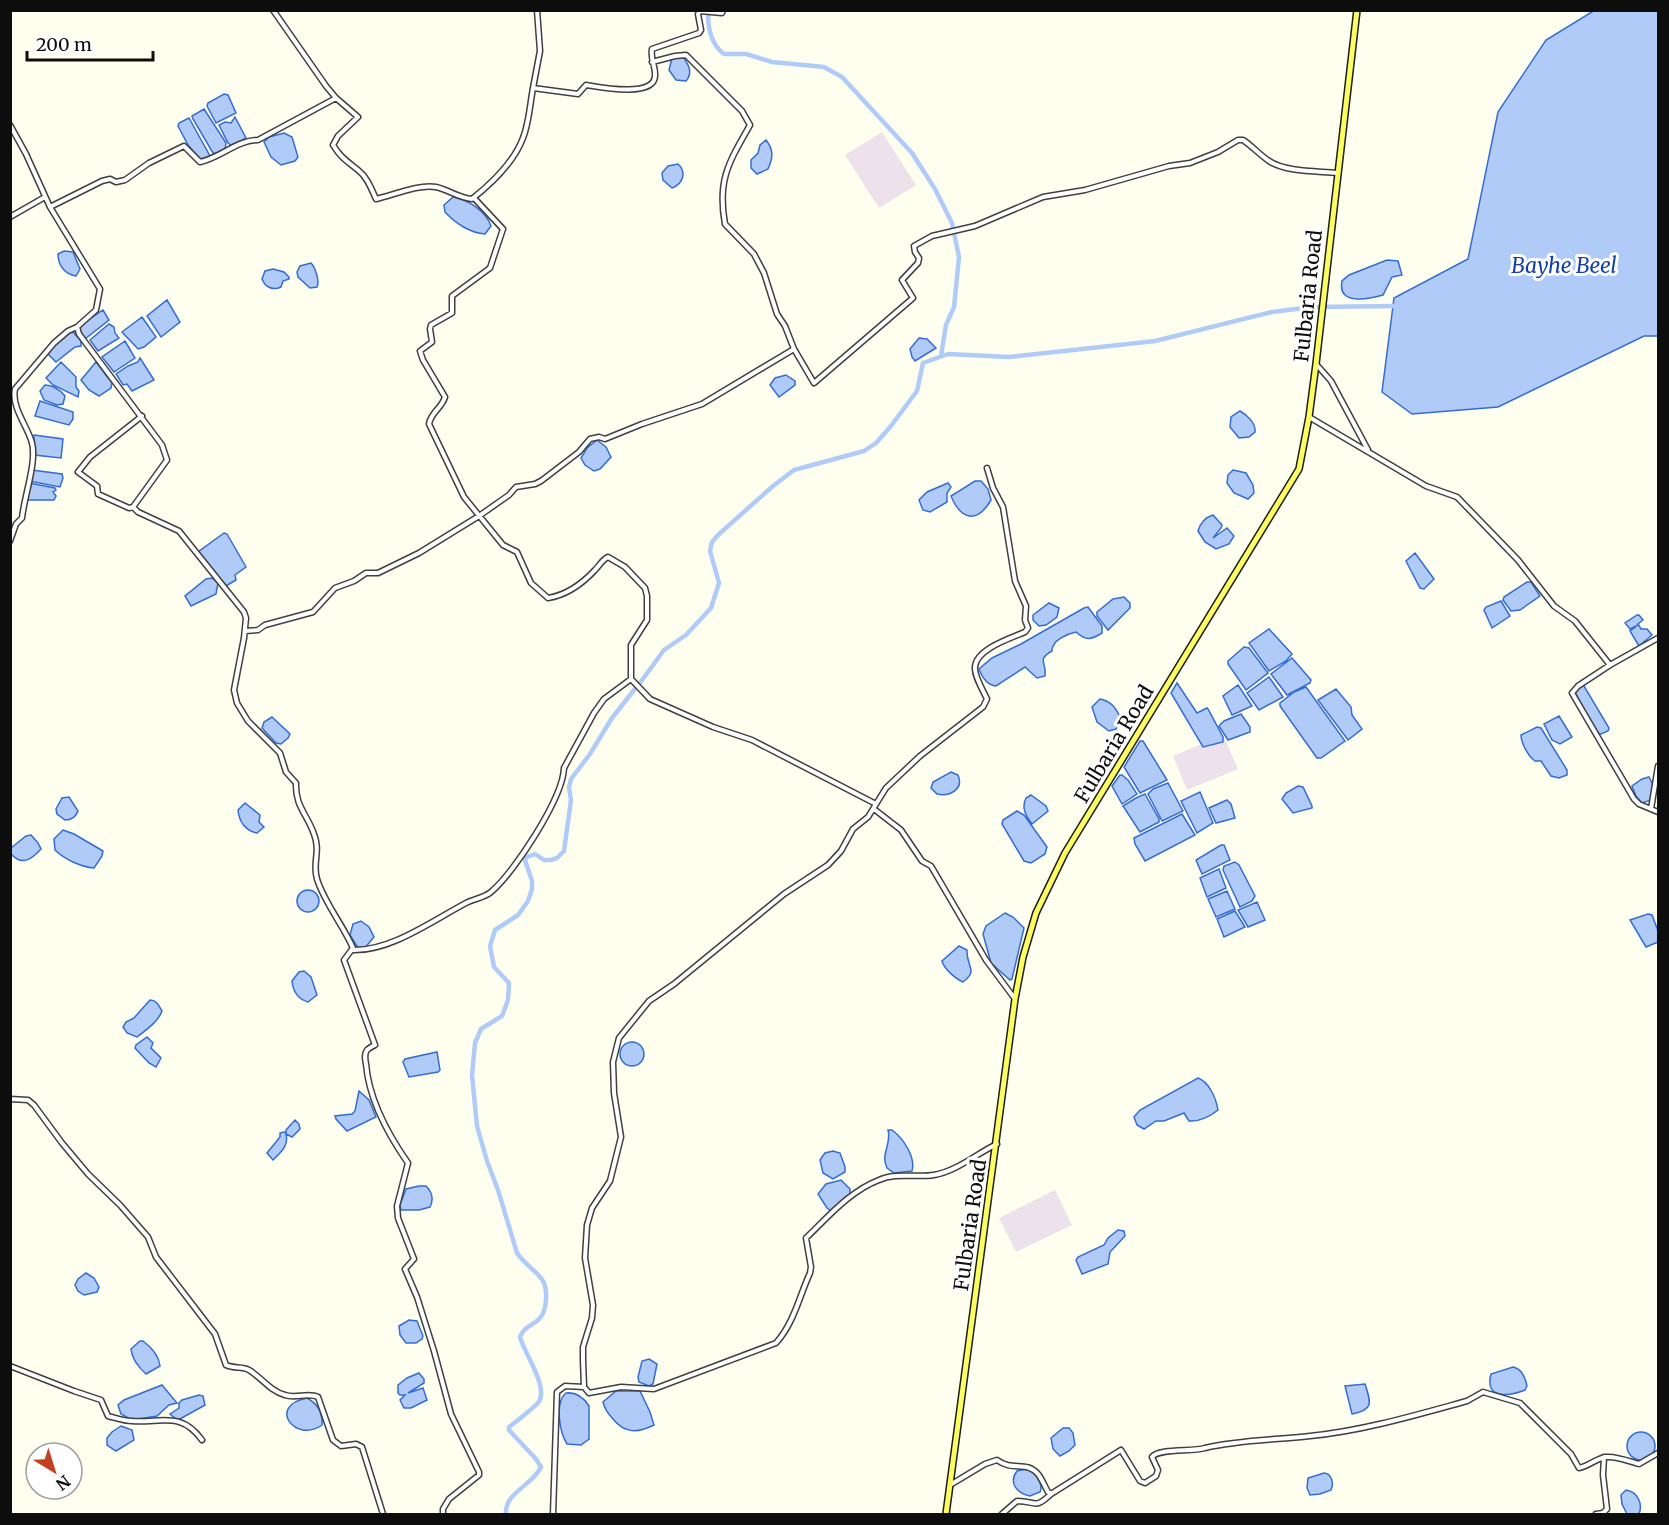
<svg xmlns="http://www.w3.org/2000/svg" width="1669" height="1525" viewBox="0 0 1669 1525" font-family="Merriweather,serif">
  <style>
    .industrial { fill: #ede1eb }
    .water { fill: #b1cbf8; stroke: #356cd2; stroke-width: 1.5 }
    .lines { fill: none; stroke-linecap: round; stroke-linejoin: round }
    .canal { stroke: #b1cbf8; stroke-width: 4.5 }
    .minor-casing { stroke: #404040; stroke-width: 7 }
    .major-casing { stroke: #1e1e1e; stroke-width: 8 }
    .minor { stroke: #fff; stroke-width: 4 }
    .major { stroke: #fcfd60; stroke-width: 5 }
    .labels { text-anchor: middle; stroke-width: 6; stroke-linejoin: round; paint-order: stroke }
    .street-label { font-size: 20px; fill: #0d0d0d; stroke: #fff }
    .water-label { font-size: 21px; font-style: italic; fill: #123fa4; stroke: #fff }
  </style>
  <rect width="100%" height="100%" fill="#feffee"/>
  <path class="industrial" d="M882,132l34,53 -37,23 -34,-53z
    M1223,735l15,34 -51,21 -14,-34z
    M1055,1190l17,35 -56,27 -17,-34z"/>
  <path class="water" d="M1595,10l63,1v325h-14l-146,71 -86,7 -30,-22 12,-94 74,-39 30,-147 48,-72z
    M678,57h5c6,8 10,16 3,24l-10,-1 -7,-10 3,-12z
    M224,94l4,1 8,18 -20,10 -9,-17 1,-3z
    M204,109l22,34 -1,6 -7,5 -5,-1 -20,-34 -1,-3z
    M235,117l11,21 -14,8 -4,-3 -9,-18 6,-3 6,1z
    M189,118l21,38 -9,4 -13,-15 -10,-19 1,-3z
    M284,133l8,4 6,20 -3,4 -14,4 -10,-8 -7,-15 5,-5z
    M766,140c8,10 7,18 2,29l-11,5 -6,-6v-8l7,-7 2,-8z
    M678,164c9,8 5,20 -6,24l-9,-8 -1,-7 6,-7z
    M453,197c14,2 33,14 38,29l-6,8c-15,-1 -30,-11 -40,-22l-1,-7z
    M64,251l9,1 7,17 -4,7c-11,-2 -18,-10 -18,-22z
    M1387,260l11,1 4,14 -10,2 -9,18c-14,4 -46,11 -41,-14l7,-6z
    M311,263c4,4 9,18 6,24l-7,1 -12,-11 -1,-5 3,-6z
    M273,269l11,3 5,5v2l-6,2 -2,6c-8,4 -16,0 -19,-8l3,-8z
    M167,300l13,22 -19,15 -14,-21z
    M103,310l6,10 -24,19 -6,-10 5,-6z
    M142,317l14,20 -12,10 -6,2 -16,-17z
    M109,324l5,3 1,6 4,5 -21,13 -8,-11z
    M72,331l9,10v5l-6,1 -19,15 -10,-10z
    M919,338l8,1 9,9 -21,13 -3,-4 -2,-8z
    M125,341l10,17 -21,14 -12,-15z
    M140,358l14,22 -22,11 -5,-7 -4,1 -7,-11 12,-8 10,-4z
    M61,362l15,15v10l3,4 -1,6 -25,-12 -7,-7z
    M96,362l16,21 -1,5 -12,8 -10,-6 -8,-10z
    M786,375l9,6v4l-16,12 -9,-12 5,-7z
    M45,385c8,0 15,5 20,11l-2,8 -6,1 -13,-5 -4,-9z
    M40,401l33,11v7l-4,6 -34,-9z
    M1240,411c7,4 16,12 15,21l-6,5 -10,1 -9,-11 1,-10z
    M34,435l29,4 -2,19 -27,-3z
    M597,440l9,7 5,10 -11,12 -6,2 -9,-6 -4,-7 6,-10z
    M32,470l30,4 1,4 -3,9 -31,-6z
    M1233,470l13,3 7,12 1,8 -6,6 -14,-6 -7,-10 1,-8z
    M975,481h6l7,8 3,11c-14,24 -30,20 -40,-4z
    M29,483l26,5 1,2 -3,2 3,4 -2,4h-28z
    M948,483l3,4 -4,6v9l-17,10 -7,-2 -4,-10 8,-8z
    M1213,515l9,10 -1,3 -8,10 14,-10 7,8 -5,8 -13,5 -11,-7 -7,-11c2,-8 8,-14 15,-16z
    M224,533l3,1 19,33 -11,8 1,5 -12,7 -26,-35z
    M1415,553l19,26 -10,10 -4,-1 -14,-27z
    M212,578l6,5 -2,11 -25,12 -6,-10 21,-17z
    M1527,582h4l9,14 -20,14 -9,1 -8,-11 1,-3z
    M1124,597l6,6v5l-22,22 -11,-14v-4l16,-13z
    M1501,601l9,15 -18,12 -8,-18 2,-3z
    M1049,603l10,5 -2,9 -11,8 -7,1 -6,-6v-5z
    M1088,607l14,19v7c-11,7 -16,8 -26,-1 -9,2 -24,8 -24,19 -16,9 -5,11 -7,25l-8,2 -12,-11 -29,19c-9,-1 -14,-9 -17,-17l13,-11 29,-14 63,-36z
    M1637,615h2l4,5 -5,4 3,5h6l5,6 -13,11 -9,-15 8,-6 -8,4 -5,-6z
    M1269,629l23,25 -6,7 -17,10 -20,-28z
    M1244,647l5,1 19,25 -22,17 -18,-26v-3z
    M1292,658l19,22 -1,3 -23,12 -16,-21z
    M1269,677l14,20 -24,13 -12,-17z
    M1177,683l20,30 10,-5 1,1 15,28v5l-20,5 -32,-54z
    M1238,685l14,21 -20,9 -9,-19z
    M1581,686h3l25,42 -1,3 -7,3 -4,-1 -20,-37 -2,-5z
    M1306,687l39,54 -24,17h-4l-37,-52v-3l14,-11z
    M1336,689l15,18 1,8 10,14 -14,11 -30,-40z
    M1100,699c11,2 18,11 21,22l-5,8 -7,2 -12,-9 -5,-15z
    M1241,714l9,13v5l-22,8 -9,-14 5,-5z
    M1559,716l13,21 -12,7 -8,-4 -8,-16z
    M272,717l18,17 -2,4 -7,6 -5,-1 -14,-15 2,-6z
    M1537,727l4,1 26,42v5l-8,3 -8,-2 -10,-15h-6c-7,-5 -14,-18 -14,-26z
    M1140,741h3l24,39 -27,13 -16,-26z
    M951,772l7,3c6,14 -8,22 -21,19l-6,-6 2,-6z
    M1120,775h2l6,5 9,14 -15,10 -10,-18z
    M1649,777l4,8 -2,15 -9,3 -6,-7 -4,-10 10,-7z
    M1168,783l15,28 -21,10 -14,-27 5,-5z
    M1298,786l5,1 9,19v2l-19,5 -11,-14 4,-6z
    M1200,792l13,31 -16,10 -16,-32z
    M1145,794l14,25v3l-19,10 -17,-26 13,-8z
    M1031,795l15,11 2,5 -16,13c-6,-8 -11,-16 -6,-26z
    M69,797l9,14c-2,6 -6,9 -13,9l-8,-6 -1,-5 6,-11z
    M1227,800l4,4 4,14 -19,5 -7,-15z
    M245,803l15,12 -1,7 5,5 -7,6c-11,-2 -18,-11 -19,-23z
    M1017,811l7,4 23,32 -2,7 -14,9 -7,-2 -22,-37 1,-4z
    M1182,814l13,21 -50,26 -10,-17 -1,-6z
    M63,830l11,4 29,17 -1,5 -8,12c-13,-1 -30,-9 -39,-18l-1,-11z
    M31,835l7,8 3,6c-10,11 -19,17 -30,5v-6l15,-12z
    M1221,845h3l6,15 -28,14 -6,-14z
    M1235,862l4,3 16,31 -3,5 -12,6 -17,-37 1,-4z
    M1219,869l7,19 -19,9 -7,-19z
    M297 901a11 11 0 1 1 22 0a11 11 0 1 1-22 0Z
    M1227,891l8,18 -19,8 -8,-18z
    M1257,902l8,18 -17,7 -10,-17z
    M1235,911l10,16 -21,10 -7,-18z
    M1005,913l8,4 11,11 -12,51 -2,1 -19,-17 -8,-29 3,-8z
    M1648,914l4,1 6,16v11l-12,5 -16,-27z
    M361,921l8,6 5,10 -10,12 -6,-1 -8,-13 3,-11z
    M959,946l8,4c-1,17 12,20 -4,32 -7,-3 -19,-13 -21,-21z
    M304,971l7,6 6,18 -9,7c-10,-3 -15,-11 -16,-21l7,-9z
    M150,1000c7,0 9,6 12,11 -4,11 -16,19 -25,26l-10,-4 -4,-6 3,-5 8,-4z
    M147,1037l6,6 -2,5 10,10 -5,9 -7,-4 -14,-15 1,-3z
    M620 1054a12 12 0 1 1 24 0a12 12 0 1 1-24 0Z
    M437,1052l3,18 -2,2 -29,5 -6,-15 2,-3z
    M1198,1078c11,4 18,20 20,32 -7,6 -19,12 -29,11l-5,-8 -20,8h-8l-12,8 -7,-4 -3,-8 6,-7z
    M359,1091l10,9 7,17 -29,14 -11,-12 -1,-3 17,-2 3,-3z
    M295,1120l4,4 1,5 -8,8 -6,-3c3,12 -5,18 -13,26l-6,-7 13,-16v-4l4,-1 2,1v-3z
    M888,1130h4c11,8 24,27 20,41l-18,2 -7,-5c-7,-14 5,-24 1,-38z
    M833,1151l7,2 5,14v5l-12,7 -10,-6 -3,-13 5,-7z
    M841,1180l9,9v6l-19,16 -4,-3 -9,-14 8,-10z
    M419,1186h7c6,6 8,13 4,21l-11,3h-18l-1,-5 6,-16z
    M1118,1230l6,1 1,5 -15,16 -2,12 -26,10 -6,-14 2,-3 26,-12 4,-7z
    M86,1273l8,5 5,9 -2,5 -13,3 -6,-4 -3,-6 3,-6z
    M409,1320l8,1 6,15 -1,3 -6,4h-10l-6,-8 -1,-9z
    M140,1341h3c8,6 16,14 17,25l-14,8c-8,-7 -14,-15 -15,-25z
    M649,1359l8,5 -4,20 -4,2 -10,-4 -1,-5 4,-16z
    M1513,1367c9,2 12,10 14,19l-2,4c-15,6 -41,10 -34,-16z
    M419,1373l5,6v4l-16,10 15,-5 4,12 -16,8h-7l-4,-8 5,-5h-5l-2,-2v-8l9,-7z
    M1365,1384c6,19 9,26 -13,30l-7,-28z
    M162,1385l15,18 -8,2 -12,11 -25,4 -11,-6 -3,-9 6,-5z
    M616,1391h24l10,21 4,13c-16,8 -29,9 -41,-6 -5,-6 -8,-9 -10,-17z
    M566,1393c10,-1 18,5 23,13v33l-8,6 -14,-1c-7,-11 -13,-41 -1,-51z
    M199,1395l4,1 2,9 -25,14h-4l-6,-5 9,-6v-5l3,-3z
    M307,1398c11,6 16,14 15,27 -26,19 -56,-19 -15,-27z
    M121,1426l11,4 2,10 -18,11 -9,-6v-7l5,-6z
    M1063,1428h6l4,5 2,12 -6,6 -9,5 -7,-7 -2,-11z
    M1627 1446a14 14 0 1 1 28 0a14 14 0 1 1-28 0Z
    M1026,1469c9,3 18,14 14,23l-10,4c-13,-3 -22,-13 -13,-25z
    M1324,1473c8,1 10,10 7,17l-11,4 -10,1 -3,-7 1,-10z
    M1626,1490c12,2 17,14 13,24h-12l-5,-10 -1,-9z"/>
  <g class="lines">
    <path class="canal" d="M708,14c0,15 4,31 16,40h22l26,8 52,5 18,10 70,76 23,36 17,34 7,34 -5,50 -8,18 -5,31
      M640,683l24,-33 22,-15 25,-27 8,-25 -9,-32 2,-9 6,-7 55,-49 21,-16 70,-19 12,-8 15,-17 26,-35 6,-28 25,-9 61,3 146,-16 117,-29 40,-5 85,-1
      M506,1514c-2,-21 27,-29 35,-47l-5,-8 -27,-29v-3c7,-5 24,-19 29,-24 12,-15 -14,-50 -18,-66 4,-11 13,-11 20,-19 7,-8 8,-28 3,-37 -5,-9 -18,-16 -26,-28l-19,-63 -11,-29 -10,-35 -5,-51 3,-32 6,-14 21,-13 6,-16 1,-17 -15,-16 -4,-21 5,-16 23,-15 10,-14 4,-12v-8l-7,-21 2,-3 8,-3 9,6h7l6,-2 7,-7 7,-51 -2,-12 2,-9 19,-25 22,-36 22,-28"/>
    <defs>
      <path id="minor" d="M273,10l53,76 10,12 22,19 -20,19 -5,9c8,13 14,16 25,25 9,7 13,18 18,29 18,-4 42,-15 60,-12 13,3 23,11 36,12 19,-15 42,-37 51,-61 6,-15 7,-34 10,-50l45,6 8,-9c13,2 68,13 69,-9 1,-9 -5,-17 -3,-27l47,-16 2,-3 -3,-16 2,-3 22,2 1,-3
        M652,62l23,-6 11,-1 56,56 8,14c-21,37 -33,55 -25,99l29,30 10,19 13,41 8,12 9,23 20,34 99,-85 -11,-18 16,-17 1,-5 -4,-6 -1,-6 18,-10 43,-10 68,-29 42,-7 84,-24 21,-3 28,-11 20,-12h5c9,6 17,15 26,21 16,11 49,10 68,12
        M533,88l7,-37 -3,-41
        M10,125l16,29 24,53 50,82 -4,21 -19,17 2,7 83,111 5,15 -34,47 5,5 41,19 65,81 2,6 -2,20 -10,52 3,13 11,18 32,32 6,19 10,11c-1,23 11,31 18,51 7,18 -2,29 3,45 7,23 26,46 36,69l-9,12 31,85c-2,1 -6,3 -8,5 -3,4 -2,9 -1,14 3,36 21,69 42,99l-11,43 1,12 16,41 -9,10 12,28 17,54 17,63 28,58v3l-30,24 -6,10v5
        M474,198l29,31 -13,39 -38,28v17l-21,12 -1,4 2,13 -12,9 3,9 22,37c-3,11 -14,15 -16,27l35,73 39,48 14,7 14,31 17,15c19,-3 34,-14 47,-28 5,-5 7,-10 13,-13l17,10 20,21 2,8v24l-16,25v34l19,20 63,28 39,13 124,64
        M50,207l52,-26 8,-2 6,3 9,-2 24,-17 35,-17 16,16c20,-4 37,-22 58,-22l78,-42
        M10,217l35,-20
        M1316,364l15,17 37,69
        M1309,417l117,69 31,11 61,63 36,46 21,15 35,44 48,-27
        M987,468l6,20 10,19 12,74 11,25 -1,14 3,8 -3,4c-14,6 -49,17 -50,35 -1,9 8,23 12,32l-4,8 -63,49 -34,32 -18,29 -15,12 -12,22 -13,14 -44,29 -110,90 -25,17 -30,37 -6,24 1,31 7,44 -11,44 -18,27 -5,17 -2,33 8,47 -1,13 -9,29v13l1,27 5,6 32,-6 33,2 122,-46c18,-20 23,-46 34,-70l1,-6 -5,-29c22,-21 44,-47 73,-58 17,-8 37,-2 55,-5 23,-4 42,-21 63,-31
        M133,507l-4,1 -31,-14 -1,-8 -19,-14 12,-15 52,-41
        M10,541l6,-17 6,-6c2,-21 15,-56 10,-75 -4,-16 -21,-36 -17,-54l39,-46 14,-12 9,-4
        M245,631l13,-1 7,-5 48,-13 22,-24 19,-7 12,-8h12l41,-20 60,-37 30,-21 7,-8 19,-3 6,-3 38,-29 11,-13 9,-2 6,2 37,-15 60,-20 92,-55
        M1610,665l-32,21 -6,7 62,106 5,5 19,8
        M874,809l27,21 21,31 9,5 55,94 29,39
        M1651,809l7,-43
        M353,950c38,1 79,-29 113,-47 7,-4 18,-5 25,-11 23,-19 72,-94 73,-124l30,-55 10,-14 27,-20
        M10,1099l18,1 6,5 28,38 26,31 32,31 28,32 8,20 59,77 11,31c8,4 16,1 23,5 13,8 21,21 36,25 11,4 23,-3 33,2l15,43 8,6 15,-2 6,3 21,67
        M10,1366l64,25 27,9 7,16c8,2 16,5 24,5 30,2 49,-10 70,19
        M950,1485l35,-21 12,-4c16,12 29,0 41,14 4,5 7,13 10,18l3,2 70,-44 19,31 5,2 11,-7 2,-6 -6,-13c7,-9 40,-5 53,-9 34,-8 70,-8 105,-12 52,-5 106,-21 157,-35l16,-9 37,11 51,51 8,14c10,-2 18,-10 27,-11 10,-1 23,4 33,7l19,-11
        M553,1514l4,-122 8,-6 19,1
        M1002,1514l15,-13c20,0 17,9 34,-7
        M1596,1514l7,-1 4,-4 -4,-34 1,-18"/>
      <path id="major" d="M946,1514l69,-515 8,-42 13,-44 29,-60 234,-384 10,-52 7,-53 41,-354"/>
    </defs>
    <use href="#minor" class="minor-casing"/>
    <use href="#major" class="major-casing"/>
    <use href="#minor" class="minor"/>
    <use href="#major" class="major"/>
  </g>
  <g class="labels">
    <g class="street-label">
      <text transform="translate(1308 296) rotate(-84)" y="7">Fulbaria Road</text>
      <text transform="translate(1114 744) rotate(-59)" y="7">Fulbaria Road</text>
      <text transform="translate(970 1225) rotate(-82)" y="7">Fulbaria Road</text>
    </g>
    <g class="water-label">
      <text x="1564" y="273">Bayhe Beel</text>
    </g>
  </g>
  <rect width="1669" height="1525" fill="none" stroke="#0d0d0d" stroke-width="24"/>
  <g transform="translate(54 1471) rotate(142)"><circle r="28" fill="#ffffff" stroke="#9e9e9e" stroke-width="1.5"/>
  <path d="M0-4.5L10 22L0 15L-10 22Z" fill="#c34120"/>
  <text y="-9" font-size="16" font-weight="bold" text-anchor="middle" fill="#0d0d0d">N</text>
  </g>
  <path d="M27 51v9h126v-9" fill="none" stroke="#0d0d0d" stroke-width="3"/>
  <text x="36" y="51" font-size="18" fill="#0d0d0d" stroke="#ffffff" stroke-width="4.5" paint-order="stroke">200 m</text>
</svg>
